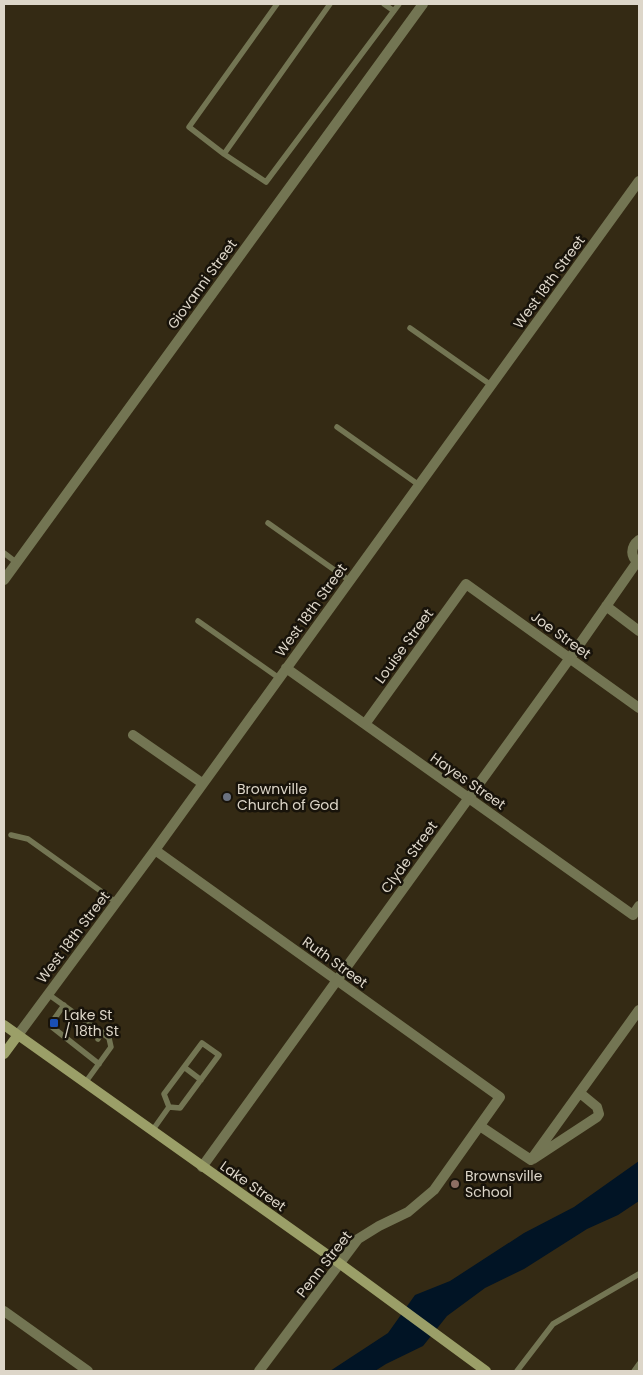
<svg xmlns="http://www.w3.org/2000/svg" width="643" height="1375" viewBox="0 0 643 1375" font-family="Poppins,sans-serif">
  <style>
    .water { fill: #011425 }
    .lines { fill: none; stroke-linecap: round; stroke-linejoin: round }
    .lane { stroke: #737553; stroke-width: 5.5 }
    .street { stroke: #737553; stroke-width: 10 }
    .secondary { stroke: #9b9f68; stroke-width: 10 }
    .worship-dot { fill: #6b7280; stroke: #18130a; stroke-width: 2 }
    .transit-dot { fill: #1a4fb4; stroke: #18130a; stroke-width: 2 }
    .education-dot { fill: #8d6e63; stroke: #18130a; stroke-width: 2 }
    .labels { text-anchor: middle; stroke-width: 5; stroke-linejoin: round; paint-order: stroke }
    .street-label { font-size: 14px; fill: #ddd6c9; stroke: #18130a }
    .poi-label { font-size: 14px; fill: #ddd6c9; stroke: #18130a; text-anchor: start }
  </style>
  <rect width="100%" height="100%" fill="#342a14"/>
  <path class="water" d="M639,1161v40l-21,14 -31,14 -63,40 -39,19 -38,28 -24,30 -37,18 -11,7h-45l58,-38 27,-38 35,-14 74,-48 50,-26z"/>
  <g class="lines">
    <path class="lane" d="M330,4l-106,150 42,28 133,-178
      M384,4l10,7
      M224,154l-35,-27 88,-123
      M410,328l81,57
      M337,427l82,58
      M268,523l82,58
      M4,553l13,10
      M198,621l81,57
      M11,835l17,4 88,63
      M48,994l61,44 2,9 -26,36
      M64,1005l-12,17v5l47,37
      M87,1031l4,-6
      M98,1039l4,-7
      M202,1043l17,12 -39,53 -11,-1 -5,-13z
      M184,1067l17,13
      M152,1131l17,-24
      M517,1371l36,-47 86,-50
      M634,1371l5,-7"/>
    <path class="street" d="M639,540c-9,7 -9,17 0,23
      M4,580l419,-576
      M606,606l33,25
      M286,668l347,247 6,-9
      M365,724l101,-140 173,124
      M133,735l69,48
      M155,850l345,247 -66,93 -26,22 -29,14 -21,13 -99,132
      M18,1035l137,-185 484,-669
      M480,1126l51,34 108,-150
      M533,1159l64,-42 2,-3 -2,-7 -17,-14
      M202,1167l368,-509 67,-96
      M4,1311l84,60"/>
    <path class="secondary" d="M4,1025l335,238 147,108
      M4,1054l14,-19"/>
  </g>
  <circle class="worship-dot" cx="227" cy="797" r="5"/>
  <rect class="transit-dot" x="49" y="1018" width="10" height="10" rx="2.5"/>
  <circle class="education-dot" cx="455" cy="1184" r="5"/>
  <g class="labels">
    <g class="street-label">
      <text transform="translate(549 282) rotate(-54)" y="5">West 18th Street</text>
      <text transform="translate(202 284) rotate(-54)" y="5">Giovanni Street</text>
      <text transform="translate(311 610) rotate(-54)" y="5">West 18th Street</text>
      <text transform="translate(561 635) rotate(36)" y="5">Joe Street</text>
      <text transform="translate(404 646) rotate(-54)" y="5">Louise Street</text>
      <text transform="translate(468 781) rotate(35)" y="5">Hayes Street</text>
      <text transform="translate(409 857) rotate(-54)" y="5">Clyde Street</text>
      <text transform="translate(73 937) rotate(-53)" y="5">West 18th Street</text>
      <text transform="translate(335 962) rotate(36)" y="5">Ruth Street</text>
      <text transform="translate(253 1186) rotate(35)" y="5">Lake Street</text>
      <text transform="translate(324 1264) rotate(-52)" y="5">Penn Street</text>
    </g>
    <g class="poi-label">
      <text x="237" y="794">Brownville<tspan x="237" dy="16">Church of God</tspan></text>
      <text x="64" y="1020">Lake St<tspan x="64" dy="16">/ 18th St</tspan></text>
      <text x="465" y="1181">Brownsville<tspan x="465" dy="16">School</tspan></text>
    </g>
  </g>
  <rect width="643" height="1375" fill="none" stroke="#ddd6c9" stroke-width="10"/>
</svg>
